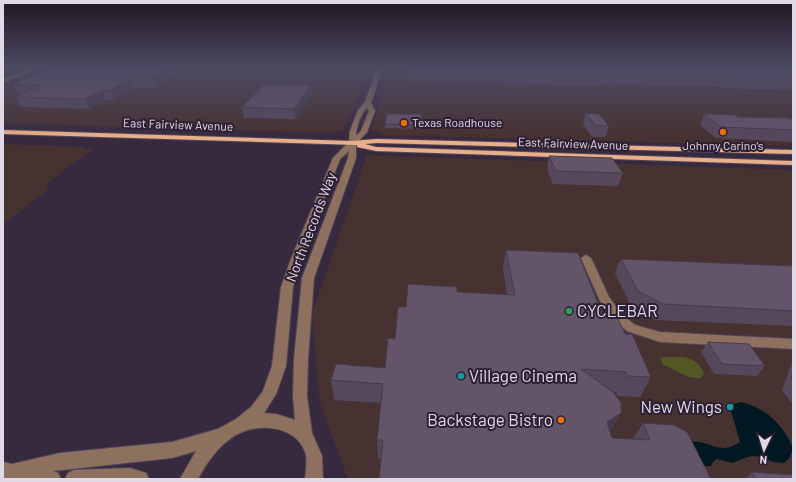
<svg xmlns="http://www.w3.org/2000/svg" width="796" height="482" viewBox="0 0 796 482" font-family="Barlow,sans-serif">
  <style>
    .commercial { fill: #463231 }
    .green { fill: #535723 }
    .water { fill: #001821 }
    .lines { fill: none; stroke-linecap: round; stroke-linejoin: round }
    .minor-casing { stroke: #534659; stroke-width: 2 }
    .major-casing { stroke: #534659; stroke-width: 2 }
    .minor { fill: #8d705e; fill-rule: evenodd }
    .major { fill: #e9af8a; fill-rule: evenodd }
    .wall { fill: #55485b }
    .shaded-wall { fill: #453b4a }
    .building { fill: #63546a; stroke: #453b4a }
    .food-dot { fill: #e8710a; stroke: #2e2033; stroke-width: 1.5 }
    .leisure-dot { fill: #2e9e5b; stroke: #2e2033; stroke-width: 1.5 }
    .culture-dot { fill: #0f9aa8; stroke: #2e2033; stroke-width: 1.5 }
    .labels { text-anchor: middle; stroke-width: 4; stroke-linejoin: round; paint-order: stroke }
    .far-poi-label { font-size: 12px; fill: #e2d9e6; stroke: #2e2033; text-anchor: start }
    .far-street-label { font-size: 12px; fill: #e2d9e6; stroke: #2e2033 }
    .street-label { font-size: 14px; fill: #e2d9e6; stroke: #2e2033 }
    .near-poi-label { font-size: 17px; fill: #e2d9e6; stroke: #2e2033; text-anchor: start }
  </style>
  <rect width="100%" height="100%" fill="#382a3e"/>
  <path class="commercial" d="M46,69h326l-29,61 -10,3 -330,-10v-36z
    M388,69h405v77l-409,-11 -12,-5z
    M3,144l81,3 -1,2h10l-46,34 1,7 -45,34z
    M367,155l426,15v309h-445l-28,-76 -8,-88z"/>
  <path class="green" d="M660,357c11,1 28,-3 37,6 3,2 5,7 7,11l-3,4c-15,2 -24,-9 -38,-13z"/>
  <path class="water" d="M741,402c25,6 42,22 52,46l-3,9 -6,6 -11,-1 -12,-5 -10,-1 -19,7 -15,-4 -4,3 -2,4h-10l-15,-23c21,-7 31,15 54,-1l-10,-34 3,-4z"/>
  <g class="lines">
    <defs>
      <path id="minor" d="M29,69h7l-33,14v-4z
        M377,69h5l-11,34 4,8 -8,21 -11,12v14l-42,120 -6,81 -1,37 5,37 10,23 1,23h-18c1,-8 2,-17 1,-24 -8,-30 -48,-33 -70,-20 -17,10 -29,27 -38,44h-18l16,-28 -24,7 -119,13 5,2 3,6h-58v-17l9,2 48,-11 112,-11 46,-13 18,-10 15,-12 12,-16 9,-25 9,-79 10,-28 42,-101 16,-16 1,-11 8,-21 7,-8zM367,107l2,4 -8,20 -5,5c0,-9 5,-22 11,-29zM349,151l-1,7 -46,120 -8,81 -1,37 2,24 -19,-6 -12,-1 12,-19 10,-28 7,-79 8,-28 39,-100z
        M586,255l5,3 18,39 12,17 14,11 25,7 133,7v10l-133,-7 -33,-11 -14,-11 -13,-19 -19,-43z
        M130,468l16,5 3,6h-84l3,-6 6,-3z"/>
      <path id="major" d="M3,130l349,11 25,-2 416,11v4l-416,-11 -12,1 11,3 417,14v4l-417,-14 -19,-4v-2l-354,-11z"/>
    </defs>
    <use href="#minor" class="minor-casing"/>
    <use href="#major" class="major-casing"/>
    <use href="#minor" class="minor"/>
    <use href="#major" class="major"/>
  </g>
  <path class="wall" d="M50,69h134l-30,19h-19l-21,12h-8l-16,9 -69,-2 -5,-10 7,-3h-5l-5,-10z
    M793,69v21l-51,-1 -34,-3 -97,-2 -12,1v1l-190,-5v-9z
    M311,85l1,10 -16,24 -52,-1 -2,-11z
    M586,113l23,13 -4,11h-13l-9,-13z
    M421,114v15l-36,-1v-4z
    M704,114l89,6v22l-77,-4 -16,-13z
    M549,156l74,17 -5,13 -65,-2 -6,-15z
    M506,250l97,66 22,18 26,43 -11,20 -23,-1 -1,-4h-3l-3,40 2,6 21,1 10,-16 68,56 -333,-20 -1,-19 4,-37 -47,-3 -3,-20 54,-12 21,-61 51,-15 50,3 -4,-27z
    M621,259l172,7v60l-138,-6 -24,-14 -16,-33z
    M708,342l57,24 -8,10 -43,-2 -13,-22z
    M793,363v42l-11,-15 9,-25z
    M752,472l41,7h-45l-1,-2z"/>
  <path class="shaded-wall" d="M167,69h17l-30,19 -3,-9z
    M132,78l3,10 -21,12 -4,-10z
    M311,85l1,10 -16,24 -2,-10z
    M102,90l4,10 -16,9 -5,-10z
    M621,413l-11,20 -3,-11z"/>
  <path class="building" d="M50,69h117l-16,10 -19,-1 -22,12h-8l-17,9 -69,-2 19,-9h-3l8,-3 -27,-1z
    M409,69h384v11h-47l-34,-3 -98,-2h-14l1,1 -192,-4z
    M265,84l46,1 -17,24 -52,-2z
    M586,113l13,1 10,12 -14,-1z
    M387,114h34v11l-36,-1z
    M704,114l31,1 3,2 51,1 4,2v10l-72,-3z
    M549,156l63,2 11,15 -67,-2z
    M506,250l72,3 25,63 14,1 8,17h7l19,43 -24,-1 -1,-4 -45,-3 32,23 8,11v10l-14,9 5,16 38,2 -7,-17 31,2 13,7 24,47h-332l4,-39h-6l6,-56 -52,-4 5,-16 49,4 3,-30 7,1 3,-32h8l2,-23 49,3v5l58,3z
    M621,259l172,7v45l-130,-7 -25,-13z
    M708,342l41,2 16,22 -43,-2z
    M793,374v8l-2,-3z
    M752,472l41,3v4h-37z"/>
  <linearGradient id="sky" x2="0" y2="1"><stop stop-color="#1f1722"/><stop offset="0.5" stop-color="#4d4a63"/><stop offset="1" stop-color="#4d4a63" stop-opacity="0"/></linearGradient>
  <rect width="796" height="137" fill="url(#sky)"/>
  <g class="food-dot">
    <circle cx="404" cy="123" r="4"/>
    <circle cx="723" cy="132" r="4"/>
    <circle cx="561" cy="420" r="4"/>
  </g>
  <circle class="leisure-dot" cx="569" cy="311" r="4"/>
  <g class="culture-dot">
    <circle cx="461" cy="376" r="4"/>
    <circle cx="730" cy="407" r="4"/>
  </g>
  <g class="labels">
    <g class="far-poi-label">
      <text x="412" y="127">Texas Roadhouse</text>
      <text x="723" y="150" text-anchor="middle">Johnny Carino's</text>
    </g>
    <g class="far-street-label">
      <text transform="translate(178 125) rotate(2)" y="4">East Fairview Avenue</text>
      <text transform="translate(573 144) rotate(2)" y="4">East Fairview Avenue</text>
    </g>
    <g class="street-label">
      <text transform="translate(311 227) rotate(-69)" y="5">North Records Way</text>
    </g>
    <g class="near-poi-label">
      <text x="577" y="317">CYCLEBAR</text>
      <text x="469" y="382">Village Cinema</text>
      <text x="722" y="413" text-anchor="end">New Wings</text>
      <text x="553" y="426" text-anchor="end">Backstage Bistro</text>
    </g>
  </g>
  <rect width="796" height="482" fill="none" stroke="#e2d9e6" stroke-width="8"/>
  <g transform="translate(764 450) rotate(184)" stroke="#2e2033" stroke-width="3" paint-order="stroke">
  <path d="M0-3L7 15L0 10L-7 15Z" fill="#e2d9e6"/>
  <text y="-6" font-size="11" font-weight="bold" text-anchor="middle" fill="#e2d9e6">N</text>
  </g>
</svg>
